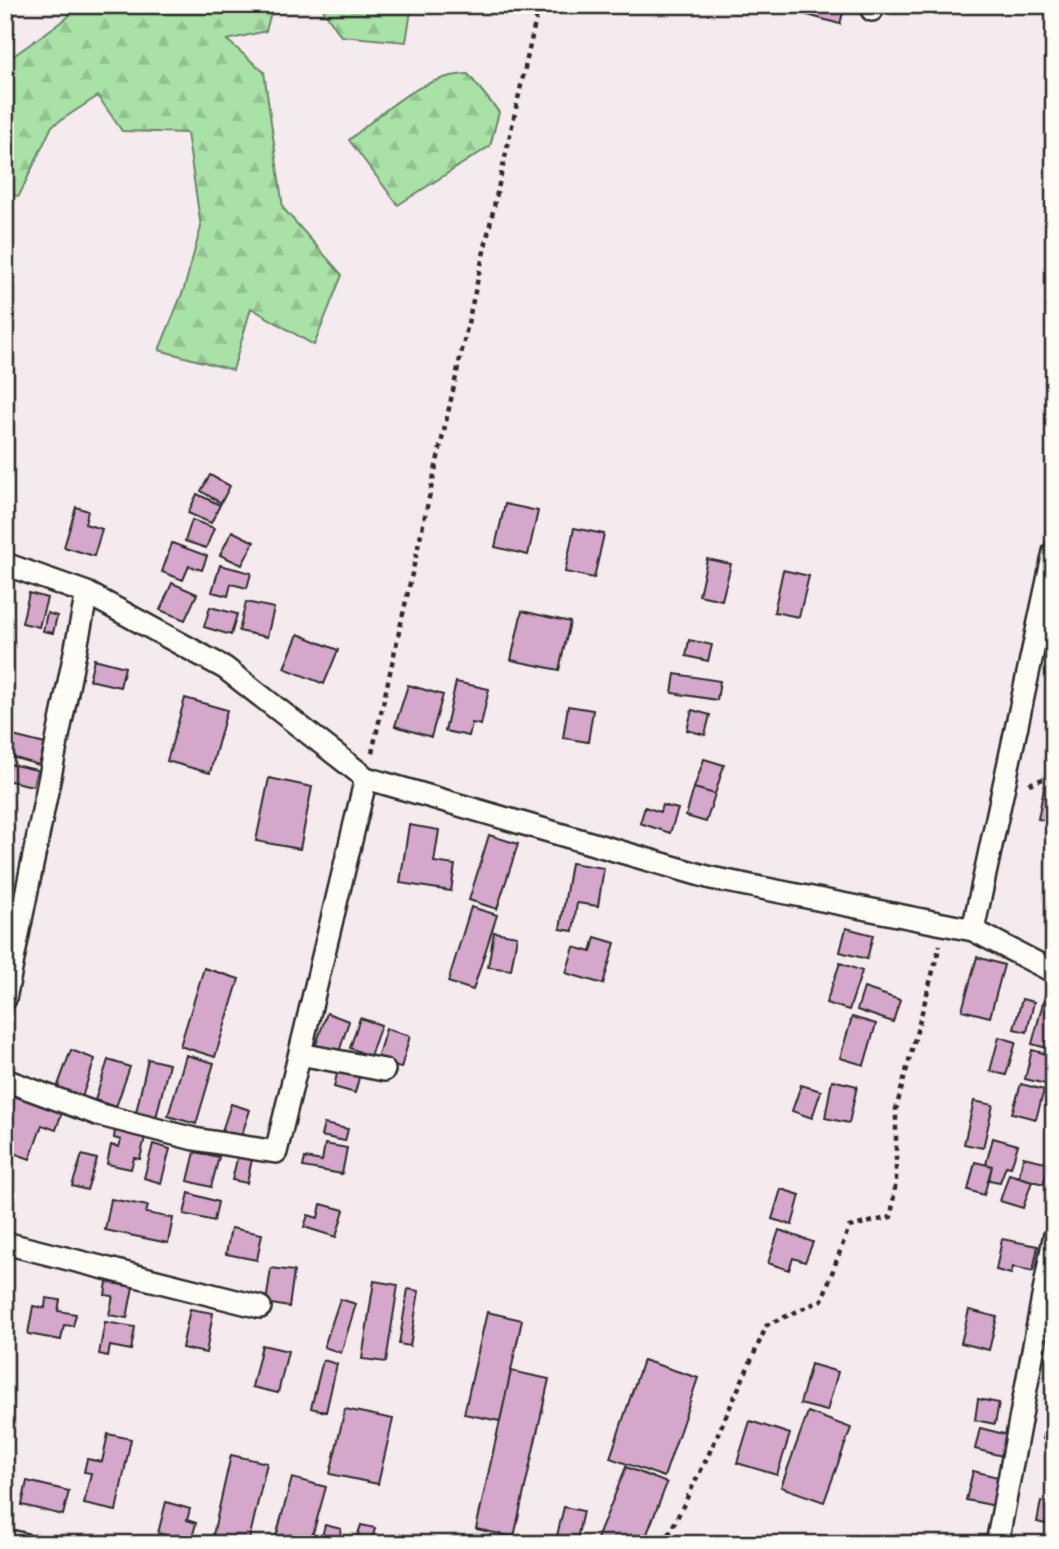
<svg xmlns="http://www.w3.org/2000/svg" width="1059" height="1549" viewBox="0 0 1059 1549" font-family="'Gochi Hand',sans-serif">
  <style>
    .forest { fill: url(#forest-firs); stroke: #6a8669; stroke-width: 2 }
    .building { fill: #d5a8cb; stroke: #2b2b2b; stroke-width: 2 }
    .lines { fill: none; stroke-linecap: round; stroke-linejoin: round }
    .street-casing { stroke: #2b2b2b; stroke-width: 26 }
    .path { stroke: #2b2b2b; stroke-width: 4.5; stroke-dasharray: 5 5; stroke-linecap: butt }
    .street { stroke: #fdfcf7; stroke-width: 21 }
  </style>
  <defs>
    <pattern id="forest-firs" width="22" height="20" patternUnits="userSpaceOnUse" patternTransform="scale(1.75)"><rect width="22" height="20" fill="#a9e2a7"/><path d="M5 1l3.5 6h-7zM16 11l3.5 6h-7z" fill="#92c290"/></pattern>
  </defs>
  <rect width="100%" height="100%" fill="#f5ebee"/>
  <filter id="ink" filterUnits="userSpaceOnUse"><feTurbulence type="fractalNoise" baseFrequency=".0143" numOctaves="2"/><feDisplacementMap in="SourceGraphic" scale="14" xChannelSelector="R" yChannelSelector="G"/><feConvolveMatrix kernelMatrix="1 2 1 2 8 2 1 2 1" color-interpolation-filters="sRGB"/></filter>
  <g filter="url(#ink)">
    <path class="forest" d="M75,5h198l-7,26 -39,9 37,32 19,136 59,67 -28,70 -63,-37 -18,62 -74,-20 25,-61 17,-62 -14,-94 -65,-2 -24,-35 -46,30 -33,70 -14,-2v-132l63,-45z
      M320,5h92l-6,37 -65,-6z
      M468,74l31,38 -9,34 -92,59 -49,-65c36,-29 71,-64 119,-66z"/>
    <path class="building" d="M783,5h62l-5,19 -58,-16z
      M210,475l20,11 -9,17 -20,-12z
      M197,494l23,11 -9,18 -23,-10z
      M505,504l33,7 -10,44 -33,-8z
      M76,507l12,4 -3,13 17,5 -8,27 -30,-9z
      M192,520l22,8 -8,20 -21,-7z
      M574,528l30,6 -10,44 -29,-6z
      M232,531l22,11 -12,23 -22,-10z
      M172,543l35,13 -5,14 -13,-4 -6,14 -21,-8z
      M707,559l24,5 -9,36 -23,-5z
      M220,565l31,8 -4,15 -16,-4 -3,12 -16,-4z
      M783,570l26,6 -10,41 -25,-5z
      M172,583l25,11 -12,26 -25,-10z
      M29,593l18,5 -8,29 -17,-4z
      M246,602l28,6 -7,29 -28,-6z
      M210,607l27,7 -6,21 -27,-8z
      M522,611l48,11 -11,48 -48,-10z
      M47,613l10,3 -4,17 -10,-2z
      M298,634l40,16 -14,34 -40,-16z
      M689,640l23,5 -4,16 -22,-5z
      M94,659l31,8 -5,20 -31,-7z
      M675,674l45,7 -3,19 -45,-7z
      M456,682l33,7 -8,36 -9,-2 -3,13 -24,-5z
      M408,685l35,10 -12,42 -36,-11z
      M185,698l42,12 -17,63 -43,-12z
      M568,706l25,4 -5,32 -25,-4z
      M692,710l18,5 -5,20 -18,-5z
      M5,734l40,10 -6,21 -34,-10z
      M704,759l20,6 -9,29 -21,-6z
      M5,763l32,7 -4,16 -28,-6z
      M269,778l43,9 -12,62 -44,-8z
      M1044,787l10,1v34l-16,-3z
      M694,788l21,6 -9,28 -20,-6z
      M662,805l16,4 -8,24 -30,-10 5,-16 15,5z
      M409,825l30,5 -5,32 21,3 -4,26 -51,-8z
      M489,835l29,9 -21,65 -28,-9z
      M571,863l33,5 -6,38 -21,-3 -4,28 -13,-2z
      M471,907l26,8 -24,75 -25,-8z
      M846,928l27,7 -6,24 -27,-7z
      M494,932l23,4 -6,34 -23,-3z
      M595,937l20,6 -12,41 -37,-11 8,-26 17,5z
      M977,957l27,8 -14,52 -28,-7z
      M840,963l22,8 -13,39 -23,-7z
      M204,968l35,11 -24,78 -35,-11z
      M864,988l36,12 -7,22 -36,-12z
      M1047,988l7,2v60l-22,-6z
      M1022,999l12,3 -7,30 -13,-3z
      M327,1013l22,8 -11,34 -23,-8z
      M852,1017l24,7 -12,41 -24,-7z
      M360,1018l21,7 -11,31 -20,-8z
      M386,1029l24,7 -9,32 -25,-7z
      M999,1037l17,5 -10,33 -16,-4z
      M71,1050l24,9 -13,38 -25,-9z
      M1032,1050l22,6v30l-29,-7z
      M186,1055l28,8 -18,61 -28,-8z
      M148,1059l21,5 -14,58 -20,-5z
      M108,1060l22,7 -14,40 -21,-7z
      M339,1065l22,5 -6,23 -21,-6z
      M832,1080l25,6 -8,37 -24,-5z
      M1021,1084l23,6 -8,29 -24,-6z
      M801,1085l20,6 -9,27 -20,-7z
      M5,1093l57,19 -6,18 -14,-5 -12,34 -25,-9v-13l8,-22 -8,-2z
      M974,1101l19,4 -10,43 -19,-4z
      M231,1104l19,6 -10,30 -19,-6z
      M324,1124l24,5 -3,12 -24,-5z
      M115,1130l30,7 -5,22 -6,-1 -3,11 -24,-5 4,-19 8,2 2,-7 -7,-2z
      M993,1138l25,7 -7,22 -5,-1 -6,16 -11,-2 3,-14 -6,-2z
      M153,1144l17,5 -9,34 -17,-5z
      M325,1144l22,4 -5,26 -39,-7 2,-9 17,3z
      M195,1152l24,5 -8,30 -23,-6z
      M82,1155l15,4 -10,31 -15,-4z
      M238,1155l14,4 -5,24 -15,-3z
      M1023,1157l27,6 -7,21 -24,-7z
      M975,1162l17,4 -8,29 -16,-5z
      M1009,1174l23,7 -9,27 -23,-7z
      M781,1189l19,6 -8,30 -20,-6z
      M189,1193l29,9 -4,19 -30,-7z
      M111,1199l37,7 -2,7 27,5 -5,25 -63,-13z
      M321,1204l23,6 -8,27 -32,-10 4,-12 10,3z
      M231,1228l31,6 -5,26 -31,-6z
      M779,1230l34,12 -8,20 -12,-4 -4,12 -21,-7z
      M1002,1239l36,7 -5,25 -20,-4 -2,7 -15,-4z
      M271,1268l23,3 -5,36 -23,-4z
      M374,1281l24,4 -12,77 -24,-3z
      M107,1282l26,5 -6,31 -18,-3 4,-19 -8,-1z
      M408,1289l11,2 -9,55 -11,-2z
      M46,1298l14,2 -2,11 18,3 -3,12 -9,-1 -3,15 -33,-6 5,-28 12,2z
      M340,1299l16,5 -15,49 -17,-6z
      M190,1309l23,4 -7,40 -24,-5z
      M969,1310l28,7 -8,33 -28,-7z
      M487,1312l35,8 -22,101 -36,-7z
      M105,1322l30,5 -4,23 -21,-4 -2,10 -9,-2z
      M262,1345l26,6 -10,42 -26,-6z
      M323,1360l14,4 -11,48 -15,-4z
      M643,1360l55,18 -34,99 -54,-19z
      M811,1364l27,8 -11,39 -27,-7z
      M511,1371l38,8 -35,158 -38,-8z
      M978,1399l21,4 -4,21 -20,-4z
      M345,1409l48,10 -15,65 -48,-10z
      M1050,1410l4,1v30l-11,-2z
      M808,1412l43,16 -27,74 -43,-15z
      M750,1421l40,13 -13,41 -40,-12z
      M980,1428l28,7 -6,21 -27,-7z
      M108,1434l23,5 -15,72 -32,-7 7,-31 -7,-1 3,-13 15,3z
      M231,1455l36,8 -19,81h-37z
      M626,1467l41,16 -24,61h-48z
      M973,1471l29,7 -6,28 -30,-6z
      M292,1478l34,9 -16,57h-36z
      M27,1481l42,10 -6,24 -41,-10z
      M1041,1501l13,3v22l-17,-4z
      M166,1502l24,7 -3,11 9,3 -5,19 -33,-9z
      M564,1507l19,4 -7,33h-21z
      M325,1525l16,4 -2,9 16,5 6,-18 14,3 -4,16h-51z"/>
    <g class="lines">
      <defs>
        <path id="street" d="M872,10l1,-5
          M1054,552l-81,378 81,42
          M5,564l82,29 138,75 141,110 345,100 262,52
          M5,999l82,-406
          M300,1054l84,16
          M5,1080l95,35 94,24 82,13 90,-374
          M5,1243l255,64
          M5,1540l17,4
          M997,1544l57,-306"/>
      </defs>
      <use href="#street" class="street-casing"/>
      <path class="path" d="M372,753l167,-748
        M1029,784l25,-9
        M664,1544l43,-86 60,-133 55,-25 27,-73 42,-10 5,-37v-71l44,-164"/>
      <use href="#street" class="street"/>
    </g>
  </g>
  <rect width="1059" height="1549" fill="none" stroke="#fdfcf7" stroke-width="28"/>
  <rect x="14" y="14" width="1031" height="1521" fill="none" stroke="#2b2b2b" stroke-width="2.5" filter="url(#ink)"/>
</svg>
